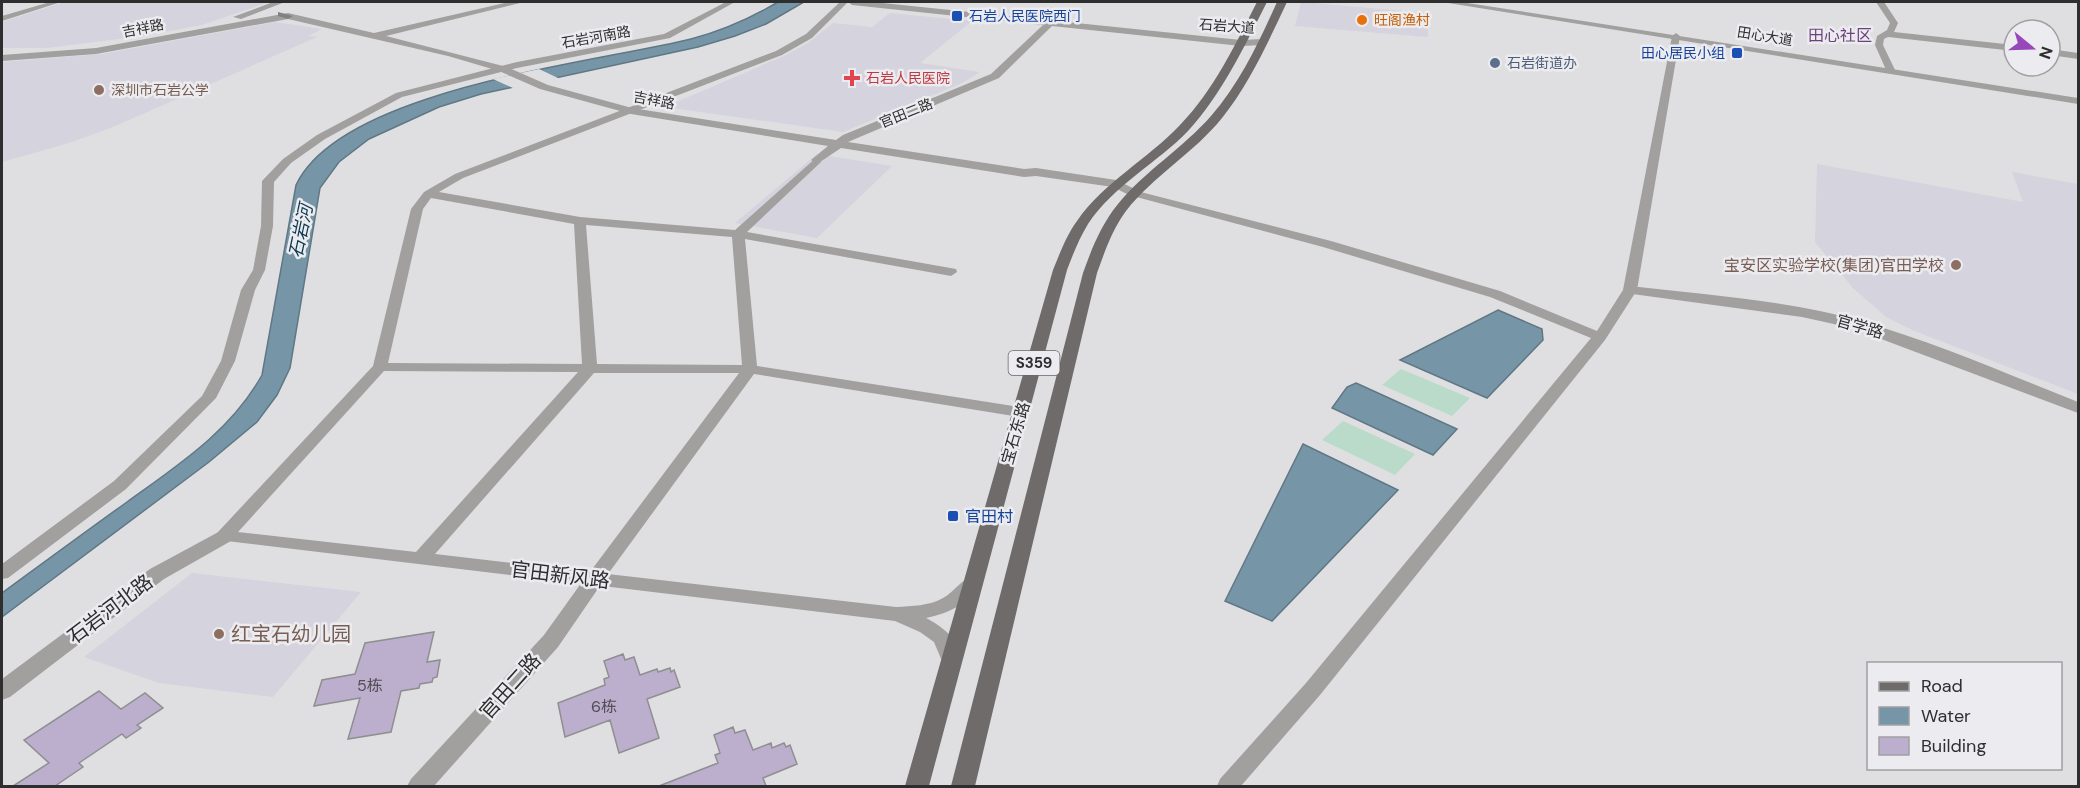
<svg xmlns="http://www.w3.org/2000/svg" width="2080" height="788" viewBox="0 0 2080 788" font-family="'DM Sans','Noto Sans SC',sans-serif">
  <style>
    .built { fill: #d4d3de }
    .green { fill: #badbc9 }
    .water { fill: #7696a8; stroke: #607784; stroke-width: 1.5 }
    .pier { fill: #dfdfe2 }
    .building { fill: #bcafcd; stroke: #8f8e91; stroke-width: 1.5 }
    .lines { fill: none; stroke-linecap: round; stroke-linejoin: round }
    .minor { fill: #a1a09f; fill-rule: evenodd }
    .tertiary { fill: #a1a09f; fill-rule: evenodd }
    .secondary { fill: #838180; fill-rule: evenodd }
    .primary { fill: #6e6b6a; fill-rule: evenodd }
    .transit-dot { fill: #1a4fb4; stroke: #ececf0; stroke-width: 2 }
    .food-dot { fill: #e8710a; stroke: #ececf0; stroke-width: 2 }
    .service-dot { fill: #5c6f8a; stroke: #ececf0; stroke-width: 2 }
    .health-dot { fill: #e0444e; stroke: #ececf0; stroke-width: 2 }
    .education-dot { fill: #8d6e63; stroke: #ececf0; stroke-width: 2 }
    .labels { text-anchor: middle; stroke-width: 5; stroke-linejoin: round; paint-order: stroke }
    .far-transit-label { font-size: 14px; fill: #164399; stroke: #ececf0; text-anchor: start }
    .far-food-label { font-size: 14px; fill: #c56008; stroke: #ececf0; text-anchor: start }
    .far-street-label { font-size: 14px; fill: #2e2e2f; stroke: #ececf0 }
    .far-service-label { font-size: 14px; fill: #4e5e75; stroke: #ececf0; text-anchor: start }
    .far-health-label { font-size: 14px; fill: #be3a42; stroke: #ececf0; text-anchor: start }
    .far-education-label { font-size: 14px; fill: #785e54; stroke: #ececf0; text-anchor: start }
    .shield { fill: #ececf0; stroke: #676769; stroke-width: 1.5 }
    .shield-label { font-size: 15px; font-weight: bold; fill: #2e2e2f }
    .far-quarter-label { font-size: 16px; fill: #6a437c; stroke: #ececf0 }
    .education-label { font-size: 16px; fill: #785e54; stroke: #ececf0; text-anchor: end }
    .street-label { font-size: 16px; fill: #2e2e2f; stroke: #ececf0 }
    .transit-label { font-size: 16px; fill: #164399; stroke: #ececf0; text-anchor: start }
    .near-number-label { font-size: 16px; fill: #524e56 }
    .water-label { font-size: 18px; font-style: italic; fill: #0b384d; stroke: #ececf0 }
    .near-street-label { font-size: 20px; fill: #2e2e2f; stroke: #ececf0 }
    .near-education-label { font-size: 20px; fill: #785e54; stroke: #ececf0; text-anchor: start }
  </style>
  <rect width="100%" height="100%" fill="#dfdfe2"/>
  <path class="built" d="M65,2h204l-67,23 -59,11 -96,12h-45v-26z
    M1301,2l126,11 1,24 -133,-11z
    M890,13l82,8 -52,42 60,9 -18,11 -119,49 -178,-25 121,-52 22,-12 25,-20 39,4z
    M275,22l47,7 -14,7 9,1 -204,90 -44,16 -67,19v-100l100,-8z
    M817,154l75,12 -75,72 -82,-15z
    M1817,164l206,38 -11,-30 66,12v210l-166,-64 -26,-13 -33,-29 -38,-46z
    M192,573l169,19 -88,105 -114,-14 -75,-26z"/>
  <path class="green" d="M1401,369l69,29 -18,18 -70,-31z
    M1343,421l72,33 -20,21 -73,-35z"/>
  <path class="water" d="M778,2h26l-38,22 -31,12 -37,11 -217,47 -42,13 -70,32 -30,23 -19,26 -30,180 -13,27 -20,27 -48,40 -207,155v-24c41,-30 83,-61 125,-91 51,-37 104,-71 135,-127l34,-190c45,-96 298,-122 395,-146 31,-8 60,-21 87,-37z
    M1498,310l44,19 1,11 -56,58 -87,-38z
    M1356,383l101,46 -24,26 -101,-47 15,-21z
    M1303,444l95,46 -126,131 -47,-20z"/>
  <path class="pier" d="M539,69l21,10 -45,10 -22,-10z"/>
  <path class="building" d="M434,632l-7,30 13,-2 -3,17 -4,1 -1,4 -12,2 -1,4 -18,3 -10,41 -43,7 12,-41 -46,8 8,-26 33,-6 10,-31z
    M623,654l2,6 9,-3 6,18 17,-6 1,3 12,-4 1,4 3,-2 6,17 -33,12 12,39 -40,15 -9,-33 -45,17 -7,-34 47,-18 -1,-6 5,-2 -5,-16z
    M99,691l22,18 24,-16 18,15 -26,17 4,3 -15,10 -4,-4 -43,29 4,4 -28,19h-42l36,-23 -25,-23z
    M733,727l2,6 10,-3 8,20 18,-7 1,5 12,-5 2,4 4,-2 7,19 -34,14 3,8h-107l59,-23 -3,-8 5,-2 -6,-18z"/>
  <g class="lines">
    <path class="minor" d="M50,2h11l-59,19v-5z
      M726,2h9l-65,36 -153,30 -115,29 -77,42 -34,24 -17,19 -1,44 -8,44 -10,20 -20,71 -19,37 -90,91 -118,89 -6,1v-15l112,-83 88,-85 19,-35 20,-71 12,-20 8,-44 1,-45 21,-22 34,-24 79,-42 121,-31 147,-28z
      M840,2h8l-36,36 -30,17 -319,123 -24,14 141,25 155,13 82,-73 4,1v4l-74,70 209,37 1,3 -6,4 -206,-37 12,127 263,41 8,5 -8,5 -266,-43 -146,200 288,33c16,-1 33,-1 47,-9 13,-7 21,-24 35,-20l3,5c-12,21 -32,30 -55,35 16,8 43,28 32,48l-7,3 -7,-3 -10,-24 -14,-10 -25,-11 -677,-81 -3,-4 3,-4 155,-166 38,-157 13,-17 31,-18 321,-123 30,-17zM431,198l143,26 8,140 -194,-1 35,-154zM586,225l146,12 10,128 -145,-1zM384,371l194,1 -162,180 -178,-20zM594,373h145l-149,199 -155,-18z
      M1876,2h8l14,21 -4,9 120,13v6l-126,-14 -4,2 -1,6 12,25 -8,2 -12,-27 2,-9 10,-6 3,-7z
      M1676,33l4,3 -43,254 -32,50 -285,355 -79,91h-24l3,-7 86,-96 285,-345 -101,-41 -167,-50 -194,-52 -2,-2 6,-3 198,51 169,50 97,40 26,-41 49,-254z
      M2050,49l28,4v6l-28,-4z"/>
    <path class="tertiary" d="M273,2h12l-44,17 -8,-2z
      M509,2h15l-138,34 121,31 41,18 84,23 204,32 7,-5 148,-61 52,-49 -191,-20 -4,-3h25l368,38 22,-1 5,3 -5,3 -22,1 -189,-20 -53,52 -151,64 176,27 12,-1 80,12 21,10 2,3 -6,4 -20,-10 -77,-11 -12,1 -183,-29 -24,16 -6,-4 17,-14 -197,-32 -91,-25 -41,-18 -51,-15 -160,-37 -192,35 -94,7v-6l94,-7 192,-35 86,20z
      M1442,2h19l617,96v6z
      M1630,286c74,9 159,14 230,35 75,21 147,53 218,81v11l-226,-85 -50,-11 -177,-24 -2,-3z
      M224,529l7,2 3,5 -3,5 -67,38 -154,118 -8,3v-21l148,-110z
      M594,573l7,2 3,5 -46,67 -124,139h-27l4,-7 133,-144 43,-60z"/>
    <path class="secondary" d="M278,12l15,4 -5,3 -10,-3z"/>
    <path class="primary" d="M1257,2h10c-23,45 -45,92 -79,129 -31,32 -75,55 -100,93 -9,15 -15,30 -21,46l-138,516h-24l148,-516c7,-17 13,-34 24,-49 27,-39 71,-62 103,-96 34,-35 55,-80 77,-123z
      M1277,2h10c-19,40 -37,81 -65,116 -28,35 -69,58 -96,93 -14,19 -21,40 -29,62l-122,513h-24l132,-513c9,-25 18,-48 35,-69 27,-33 65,-56 93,-88 29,-33 48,-74 66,-114z"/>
  </g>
  <g class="transit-dot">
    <rect x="951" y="10" width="12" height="12" rx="3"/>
    <rect x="1731" y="47" width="12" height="12" rx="3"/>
    <rect x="947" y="510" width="12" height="12" rx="3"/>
  </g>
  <circle class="food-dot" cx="1362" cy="20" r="6"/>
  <circle class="service-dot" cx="1495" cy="63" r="6"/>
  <path class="health-dot" d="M849 69h6v6h6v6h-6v6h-6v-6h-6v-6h6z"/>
  <g class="education-dot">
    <circle cx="99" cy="90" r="6"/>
    <circle cx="1956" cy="265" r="6"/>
    <circle cx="219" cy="634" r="6"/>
  </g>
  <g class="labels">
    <g class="far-transit-label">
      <text x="969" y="21">石岩人民医院西门</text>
      <text x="1725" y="58" text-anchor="end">田心居民小组</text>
    </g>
    <g class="far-food-label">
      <text x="1374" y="25">旺阁渔村</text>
    </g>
    <g class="far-street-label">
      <text transform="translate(1227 26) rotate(4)" y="5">石岩大道</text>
      <text transform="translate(143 28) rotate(-11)" y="5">吉祥路</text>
      <text transform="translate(1765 36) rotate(9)" y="5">田心大道</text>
      <text transform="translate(596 37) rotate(-10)" y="5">石岩河南路</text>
      <text transform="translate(654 100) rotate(11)" y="5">吉祥路</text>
      <text transform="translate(906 113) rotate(-22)" y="5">官田二路</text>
    </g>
    <g class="far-service-label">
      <text x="1507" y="68">石岩街道办</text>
    </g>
    <g class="far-health-label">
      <text x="866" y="83">石岩人民医院</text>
    </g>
    <g class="far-education-label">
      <text x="111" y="95">深圳市石岩公学</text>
    </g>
    <rect class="shield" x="1008.5" y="351" width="51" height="24" rx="4.5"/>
    <g class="shield-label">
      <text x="1034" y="368">S359</text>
    </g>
    <g class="far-quarter-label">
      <text x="1840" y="41">田心社区</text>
    </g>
    <g class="education-label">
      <text x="1944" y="271">宝安区实验学校(集团)官田学校</text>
    </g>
    <g class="street-label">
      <text transform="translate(1860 326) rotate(16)" y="6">官学路</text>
      <text transform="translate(1015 433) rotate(-74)" y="6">宝石东路</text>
    </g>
    <g class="transit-label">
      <text x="965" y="522">官田村</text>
    </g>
    <g class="near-number-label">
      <text x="370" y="691">5栋</text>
      <text x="604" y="712">6栋</text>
    </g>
    <g class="water-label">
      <text transform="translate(301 231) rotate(-78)" y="6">石岩河</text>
    </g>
    <g class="near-street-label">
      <text transform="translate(560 575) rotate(7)" y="7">官田新风路</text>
      <text transform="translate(110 609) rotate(-37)" y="7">石岩河北路</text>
      <text transform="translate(510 686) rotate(-48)" y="7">官田二路</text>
    </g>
    <g class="near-education-label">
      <text x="231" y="641">红宝石幼儿园</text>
    </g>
  </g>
  <rect width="2080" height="788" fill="none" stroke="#2e2e2f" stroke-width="6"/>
  <rect x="1867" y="662" width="195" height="108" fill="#ececf0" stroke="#a0a0a3" stroke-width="1.5"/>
  <rect x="1879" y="682" width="30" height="9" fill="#6e6b6a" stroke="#a0a0a3" stroke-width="1.5"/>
  <text x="1921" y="692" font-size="18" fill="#2e2e2f">Road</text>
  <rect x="1879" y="707" width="30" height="18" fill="#7696a8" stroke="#a0a0a3" stroke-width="1.5"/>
  <text x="1921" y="722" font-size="18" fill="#2e2e2f">Water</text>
  <rect x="1879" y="737" width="30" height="18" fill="#bcafcd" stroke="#a0a0a3" stroke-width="1.5"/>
  <text x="1921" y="752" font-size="18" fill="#2e2e2f">Building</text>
  <g transform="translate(2032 48) rotate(109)"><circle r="28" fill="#ececf0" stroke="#a0a0a3" stroke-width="1.5"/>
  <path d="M0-4.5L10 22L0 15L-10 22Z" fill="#9648b8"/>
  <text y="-9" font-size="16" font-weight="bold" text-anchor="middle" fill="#2e2e2f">N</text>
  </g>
</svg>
